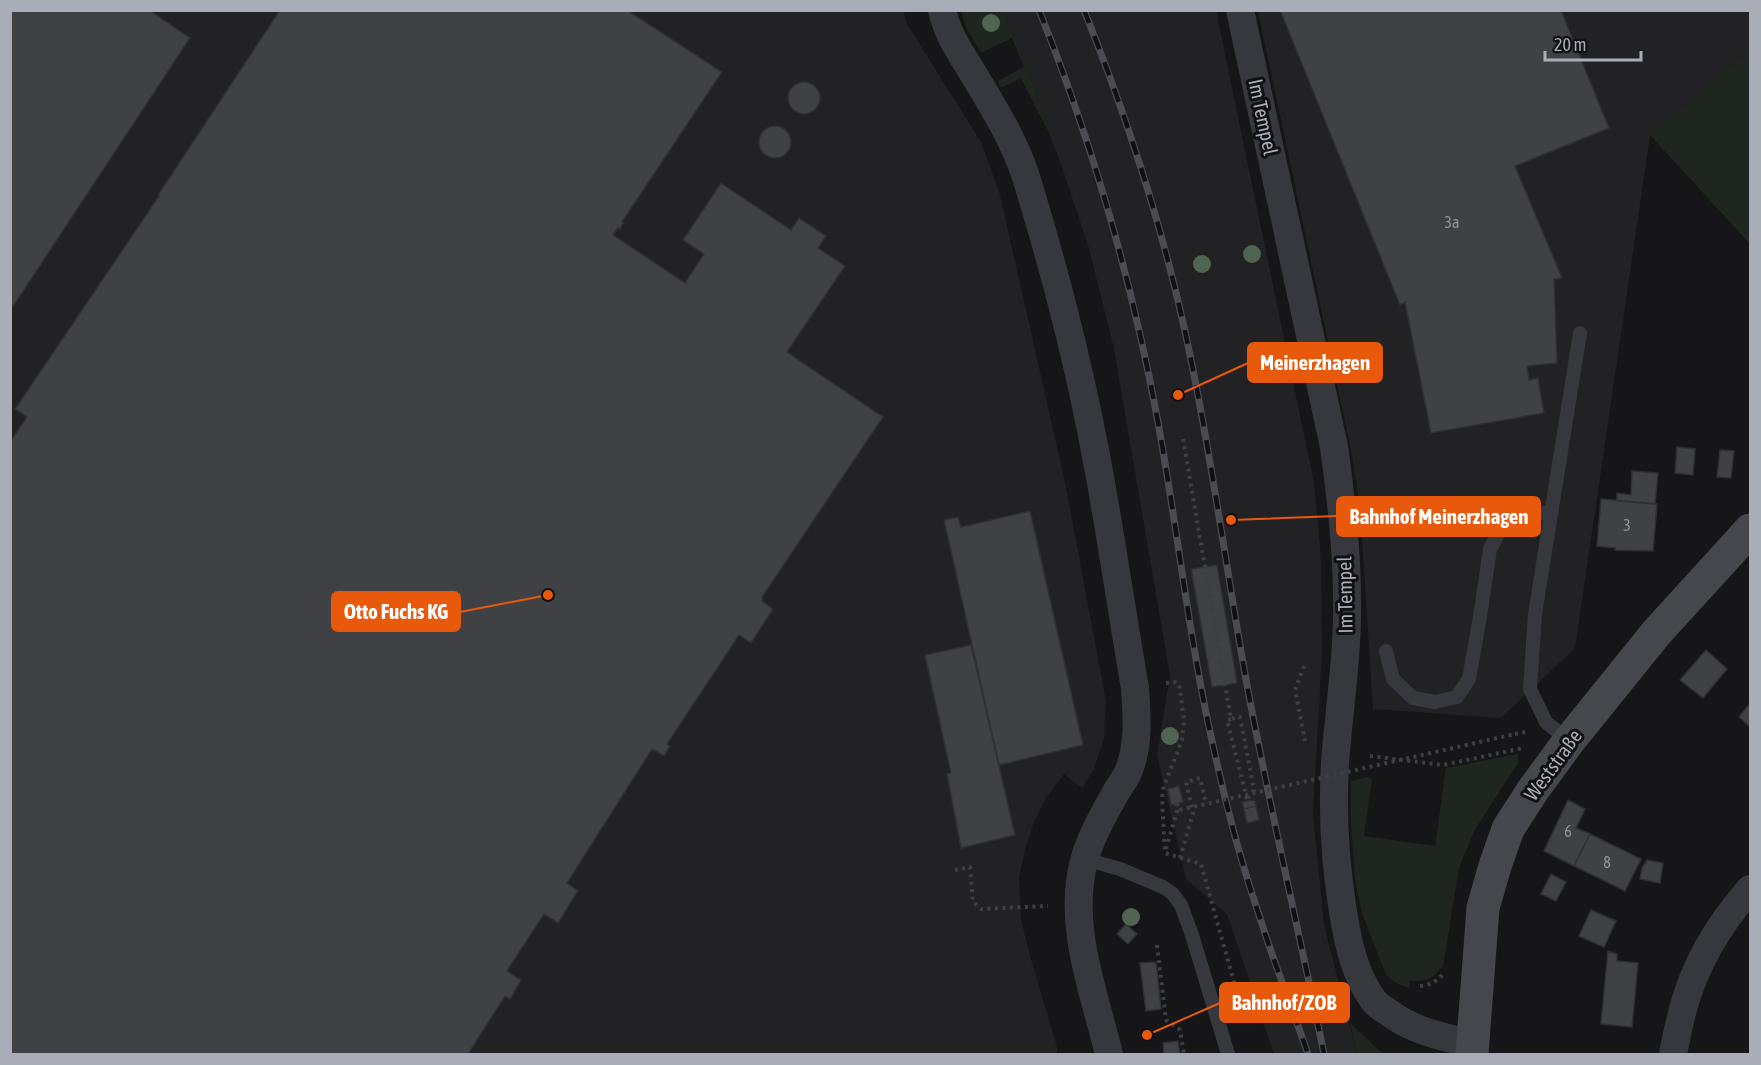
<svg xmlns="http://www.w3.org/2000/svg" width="1761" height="1065" viewBox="0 0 1761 1065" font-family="'Asap Condensed',sans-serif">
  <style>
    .built { fill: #222225 }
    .green { fill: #1e261f }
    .building { fill: #404145; stroke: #303034; stroke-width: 1.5 }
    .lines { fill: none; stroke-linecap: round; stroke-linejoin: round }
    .path { stroke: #3d3f44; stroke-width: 4; stroke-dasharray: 3 4.5; stroke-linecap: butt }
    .lane { stroke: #37383d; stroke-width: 14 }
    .street { stroke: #37383d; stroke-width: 28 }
    .secondary { stroke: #45474d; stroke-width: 33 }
    .rail-casing { stroke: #4a4c52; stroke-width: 7 }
    .rail { stroke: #111113; stroke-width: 4.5; stroke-dasharray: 14; stroke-linecap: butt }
    .path-bridge { stroke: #3d3f44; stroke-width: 4; stroke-dasharray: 3 4.5; stroke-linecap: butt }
    .tree { fill: #506452 }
    .labels { text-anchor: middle; stroke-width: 6; stroke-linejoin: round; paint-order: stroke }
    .number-label { font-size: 16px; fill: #8e929b }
    .street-label { font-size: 20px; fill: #a8adb8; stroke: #111113 }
    .leader { fill: none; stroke: #e8590c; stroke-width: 2 }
    .callout-dot { fill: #e8590c; stroke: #111113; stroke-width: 2 }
    .callout { fill: #e8590c; stroke: #e8590c; stroke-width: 2 }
    .callout-label { font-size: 21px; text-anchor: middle; font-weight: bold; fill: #fff }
  </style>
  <rect width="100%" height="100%" fill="#161618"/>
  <path class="built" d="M10,11h893l4,13 74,118 19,53 66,292 40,215 -2,37 -11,32 -11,17 -18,-14 -18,24 -12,24 -9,27 -6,29 2,41 9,37 27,91v7h-1046z
    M1003,11h213l98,472 7,74 1,95 -9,161 11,112 33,129h-83l-47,-140 -41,-35 -29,-124 13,-79 -56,-327 -26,-104 -49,-146z
    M1258,11h492v39l-100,86 -75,512 -74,70 -128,-9 -13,-201 -9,-58z"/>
  <path class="green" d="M961,11h42l36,88 27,77 -18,-45 -27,-53 -20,10 -3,-7 26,-14 -12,-29 -31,15 -14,-24z
    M1750,50v194l-100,-109z
    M1518,754v9l-44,68 -15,37 -16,98c-11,13 -15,15 -33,15l-1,7 -13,-5 -10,-8 -24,-62 -7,-33 -4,-55v-44l16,-4 5,2 -8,57 71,10 11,-78z
    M1350,1023l31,29 3,2h-27z"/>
  <path class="building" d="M10,10h139l41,28 -180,273z
    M280,10h347l95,62 -100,150 1,1 -3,6 -2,-1 -5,7 72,48 19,-29 -21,-14 38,-57 70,47 8,-12 27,18 -8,12 27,18 -58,86 96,65 -121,180 1,2 -1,2 11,8 -22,34 -12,-8 -72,109 3,2 -6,10 -12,-7 -85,134 11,8 -20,32 -14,-9 -37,57 14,9 -11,19 -5,-3 -37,58h-458v-612l17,-25 -12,-8 144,-213 -1,-1z
    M1280,10h281l48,118 -94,38 47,112 -8,1 3,84 -30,3 2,14 9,-2 6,35 -113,20 -26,-131 -5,3z
    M788 98a16 16 0 1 1 32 0a16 16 0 1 1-32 0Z
    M759 142a16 16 0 1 1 32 0a16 16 0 1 1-32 0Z
    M1677,447l18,2 -2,26 -18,-2z
    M1720,450l14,1 -3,27 -14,-1z
    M1632,471l26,2 -3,31 -38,-3v-8l14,2z
    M1601,499l56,5 -4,47 -38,-1v-2l-18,-2z
    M1030,511l53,234 -84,20 -55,-245 14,-3 3,10z
    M1217,565l20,118 -25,4 -21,-118z
    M971,645l44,190 -54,13 -14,-74 4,-1 -26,-118z
    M1706,650l21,19 -24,29 -23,-18z
    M1750,703v24l-11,-10z
    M1179,786l4,16 -12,3 -3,-16z
    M1254,800l2,6 -12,3 -2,-7z
    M1568,800l17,9 -9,19 14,6 -16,32 -30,-15z
    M1256,806l3,14 -12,3 -3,-14z
    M1590,834l51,25 -16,32 -51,-25z
    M1647,860l16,3 -3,20 -20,-4 2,-11z
    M1551,874l15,8 -10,19 -15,-7z
    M1591,910l25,11 -12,26 -25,-11z
    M1126,924l11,10 -9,10 -11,-10z
    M1608,951l9,3v7l21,2 -6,64 -31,-3z
    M1156,962l5,47 -15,2 -6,-48z
    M1178,1041l2,13h-16l-1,-11z"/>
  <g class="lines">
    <path class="path" d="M1183,439l48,280 9,-2 14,73 -6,8 4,17
      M1304,666l-9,24 10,51
      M1166,683l9,-1 4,2 5,36 -2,20 -19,49 -1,10 3,54 36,11 40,143
      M1231,719l-4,1 20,79
      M1515,734l11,-2
      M1370,756l73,9 80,-17
      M1166,849l11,-38 -2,-15
      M1180,858l13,-45 -7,-31 14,-4 6,26
      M955,870l15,-3 3,35 8,7 67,-3
      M1157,945l9,75 14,10 4,24
      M1420,986c11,-1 17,-5 24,-13"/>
    <path class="lane" d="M1386,651l7,28 20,19 22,4 22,-5 12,-18 11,-62 10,-68 14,-25 25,-10 22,-2
      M1569,741l-23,-19 -16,-33 5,-75 45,-281
      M1085,859l35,10 43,18 9,6 9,12 11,30 36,119"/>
    <path class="street" d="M942,10c5,24 20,45 32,65 20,33 40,65 52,102 20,65 38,131 53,197 24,104 38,210 56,314 2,27 4,57 -6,82 -3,9 -10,16 -14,24 -11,20 -25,44 -31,67 -17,64 10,131 25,193
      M1240,10l94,437c7,50 13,102 13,153 1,55 -8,109 -12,163 -3,50 0,99 8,149 5,31 12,64 31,89 4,5 9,8 14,11 27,20 53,24 84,32
      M1673,1054c3,-15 6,-30 10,-45 12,-45 37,-86 67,-120"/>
    <path class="secondary" d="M1472,1054l11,-146 12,-42 13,-37 25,-39 36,-49 88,-109 93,-102"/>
    <defs>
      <path id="rail" d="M1039,10c53,132 92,267 118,407 21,112 32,226 58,337 12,56 27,112 46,167 14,45 32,89 47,133
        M1084,10c45,112 82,227 106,345 23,110 37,220 57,330 23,124 52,246 77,369"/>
    </defs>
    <use href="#rail" class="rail-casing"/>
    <use href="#rail" class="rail"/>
    <path class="path-bridge" d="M1175,796l4,14 336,-76"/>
  </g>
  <g class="tree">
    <circle cx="991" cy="23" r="9"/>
    <circle cx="1252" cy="254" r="9"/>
    <circle cx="1202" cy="264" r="9"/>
    <circle cx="1170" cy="736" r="9"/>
    <circle cx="1131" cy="917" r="9"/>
  </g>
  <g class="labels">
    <g class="number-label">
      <text x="1452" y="228">3a</text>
      <text x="1627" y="531">3</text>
      <text x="1568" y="837">6</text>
      <text x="1607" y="868">8</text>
    </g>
    <g class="street-label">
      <text transform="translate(1263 117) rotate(78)" y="7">Im Tempel</text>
      <text transform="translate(1345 595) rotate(-91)" y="7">Im Tempel</text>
      <text transform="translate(1553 765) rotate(-54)" y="7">Weststraße</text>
    </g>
  </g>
  <path class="leader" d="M1178 395L1248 363M1231 520L1337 516M548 595L460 612M1147 1035L1220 1003"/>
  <g class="callout-dot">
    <circle cx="1178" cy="395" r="6"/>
    <circle cx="1231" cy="520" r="6"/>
    <circle cx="548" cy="595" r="6"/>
    <circle cx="1147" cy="1035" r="6"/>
  </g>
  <g class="callout">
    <rect x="1248" y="343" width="134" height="39" rx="6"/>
    <rect x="1337" y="497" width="203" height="39" rx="6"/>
    <rect x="332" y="592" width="128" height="39" rx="6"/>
    <rect x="1220" y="983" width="129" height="39" rx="6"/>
  </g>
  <g class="callout-label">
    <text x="1315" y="370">Meinerzhagen</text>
    <text x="1439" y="524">Bahnhof Meinerzhagen</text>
    <text x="396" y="619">Otto Fuchs KG</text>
    <text x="1284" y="1010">Bahnhof/ZOB</text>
  </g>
  <rect width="1761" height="1065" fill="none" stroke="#a8adb8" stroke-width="24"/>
  <path d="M1545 51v9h96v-9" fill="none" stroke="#a8adb8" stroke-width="3"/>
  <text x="1554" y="51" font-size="18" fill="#a8adb8" stroke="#111113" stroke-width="4.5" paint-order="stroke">20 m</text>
</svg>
